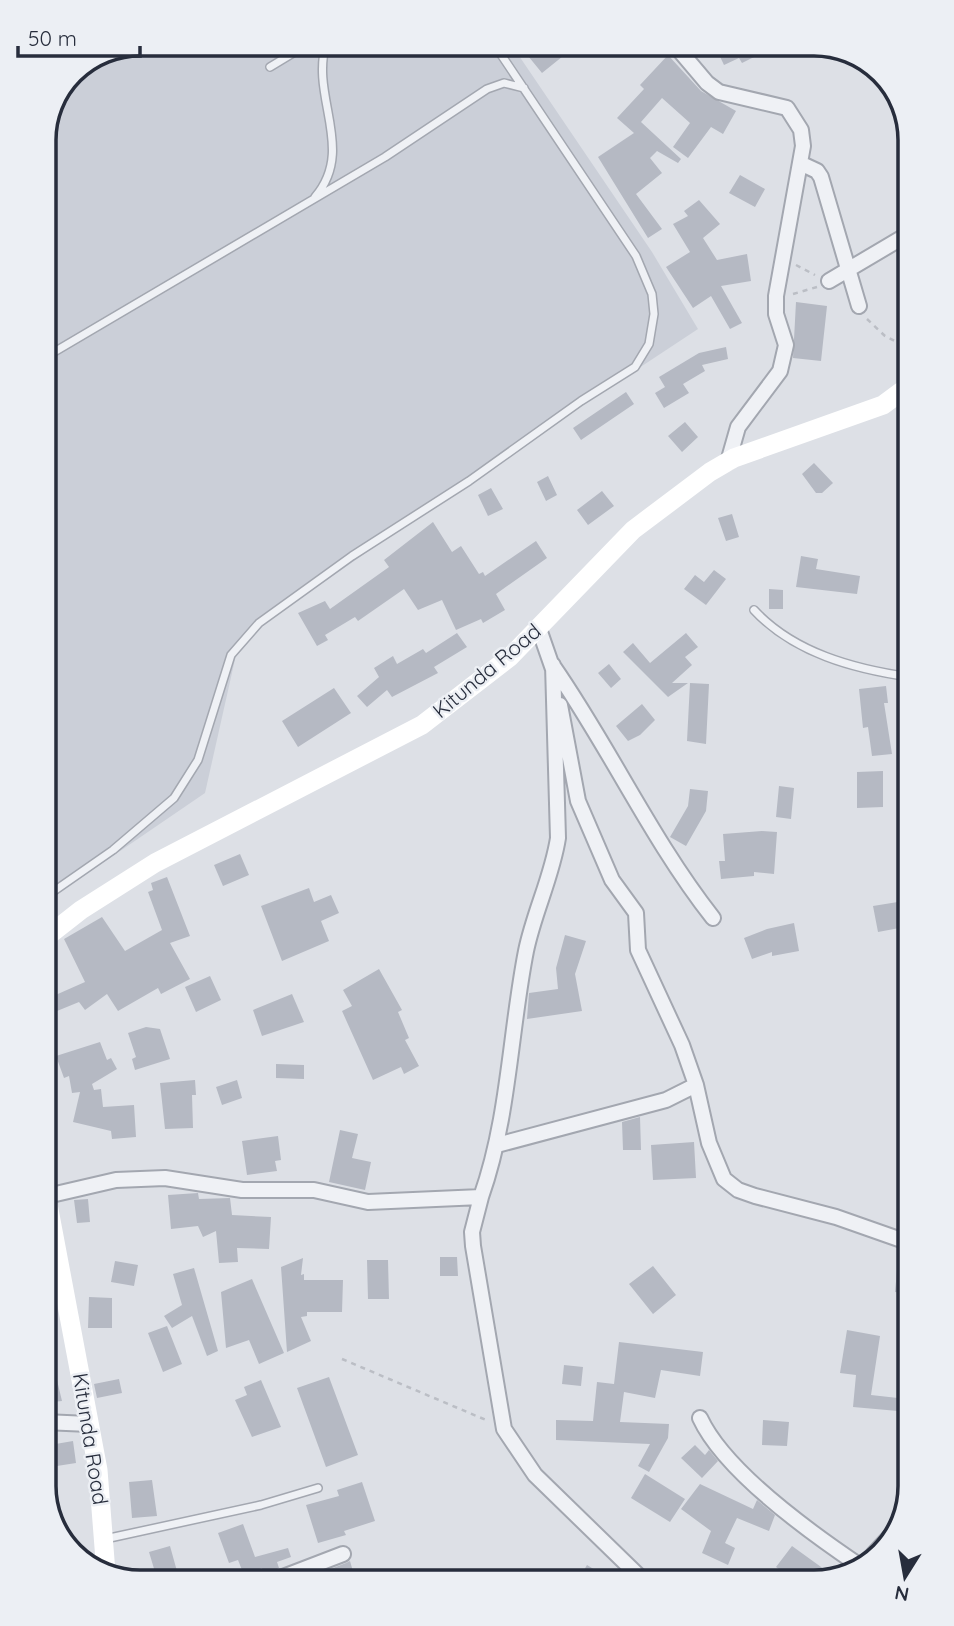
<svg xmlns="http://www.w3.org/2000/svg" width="954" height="1626" viewBox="0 0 954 1626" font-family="Quicksand,sans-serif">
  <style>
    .built { fill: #cbcfd8 }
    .building { fill: #b5b9c3 }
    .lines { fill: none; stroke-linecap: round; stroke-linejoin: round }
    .lane-casing { stroke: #a3a7b0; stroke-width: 10 }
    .street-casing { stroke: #a3a7b0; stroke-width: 18 }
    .path { stroke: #bbbec5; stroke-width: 2.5; stroke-dasharray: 5 5; stroke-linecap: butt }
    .lane { stroke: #eff1f5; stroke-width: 7 }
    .street { stroke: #eff1f5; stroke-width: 14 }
    .secondary { stroke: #fff; stroke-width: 19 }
    .labels { text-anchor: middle; stroke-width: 5; stroke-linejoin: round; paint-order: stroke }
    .street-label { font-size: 21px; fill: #272d3c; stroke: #eceff4 }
    .rim { fill: none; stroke: #272d3c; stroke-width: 3.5 }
  </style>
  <rect width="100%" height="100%" fill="#dde0e6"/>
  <path class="built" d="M140,44h371l141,208 46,77 -218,144 -233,163 -11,19 -31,138 -161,110v-769l28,-62z"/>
  <path class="building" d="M532,44h19l3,4 7,-4h17l-36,29 -18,-22z
    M714,44h55l-13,6 2,5 -16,8 -3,-5 -15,7z
    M668,55l33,36 35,20 -13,23 -12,-7 -23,31 -15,-11 17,-24 -28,-25 -21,24 40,37 -3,4 -21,-12 -7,7 12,15 -26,21 26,35 -14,9 -50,-81 36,-24 -17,-15 27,-29 -4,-4z
    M740,175l25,14 -10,18 -26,-14z
    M699,200l21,24 -17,14 14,22 30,-6 4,27 -30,5 21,37 -12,6 -19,-33 -18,12 -27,-41 24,-15 -17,-28 15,-8 -4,-5z
    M796,302l31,4 -6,55 -28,-3z
    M726,347l2,12 -26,6 3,6 -22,13 6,9 -25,15 -9,-15 10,-6 -6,-10 40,-24z
    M626,392l8,12 -53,36 -8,-12z
    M685,422l13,15 -16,15 -14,-16z
    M814,463l19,20 -11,10h-6l-14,-19z
    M548,476l9,19 -11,6 -9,-19z
    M491,488l12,21 -15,7 -10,-21z
    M602,491l12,15 -26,19 -11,-15z
    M732,514l7,23 -13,4 -8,-23z
    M433,522l19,30 9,-6 18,28 4,-2 2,4 51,-35 11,17 -51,36 9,16 -22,13 -2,-4 -25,11 -14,-30 -24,10 -14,-21 -46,32 -3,-4 -30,18 3,5 -11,6 -19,-33 27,-12 5,8 59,-42 -5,-7z
    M801,556l17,3 -2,10 44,7 -3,18 -61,-7z
    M714,570l12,9 -20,26 -22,-16 11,-14 9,7z
    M769,589l14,1v19h-14z
    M457,633l10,14 -33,20 4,6 -46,24 -5,-7 -20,17 -10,-11 22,-19 -5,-9 19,-12 4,8 26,-15 3,4z
    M686,633l12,14 -13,10 7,8 -20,18h16l-20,14 -45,-45 10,-9 17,20z
    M609,664l12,15 -10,9 -13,-15z
    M690,683l19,1 -3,60 -19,-3z
    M886,686l2,17h-4l8,51 -20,2 -4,-29 -5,1 -4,-39z
    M334,688l17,25 -53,34 -16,-26z
    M642,704l13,16 -15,15 -12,6 -12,-15z
    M883,771v36l-26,1v-36z
    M779,786l15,2 -3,31 -15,-2z
    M690,789l18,2 -2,20 -20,35 -16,-9 18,-31z
    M762,831l15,1 -3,42 -20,-2v4l-33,3 -2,-18h6l-2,-27z
    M240,854l9,21 -26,11 -9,-21z
    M167,877l23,59 -20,7 20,36 -29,15 -3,-6 -40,23 -11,-17 -22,16 -6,-8 -22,9 -6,-14 34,-15 -21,-43 38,-22 23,34 37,-21 -14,-38 5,-2 -2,-7z
    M309,888l5,14 17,-7 8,18 -18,8 8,20 -47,20 -21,-55z
    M910,900v26l-32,6 -5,-26z
    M794,923l5,28 -27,5v-4l-20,7 -8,-21 23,-9z
    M565,935l21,6 -11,33 7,37 -55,8 2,-26 29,-4 -2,-21z
    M379,969l23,41 -4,2 11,26 -4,2 14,26 -15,8 -3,-7 -28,13 -31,-69 10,-5 -9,-16z
    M210,976l11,24 -25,12 -11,-25z
    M292,994l12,28 -42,14 -9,-26z
    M146,1027l14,2 10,30 -35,11 -3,-11 4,-2 -8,-24z
    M100,1042l7,18 4,-2 6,11 -25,15 2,6 7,-1 2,18 31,-2 2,32 -24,2 -1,-8 -38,-9 7,-30 -8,1 -3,-17 -5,2 -8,-22z
    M276,1064l28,1v14l-28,-1z
    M195,1080l1,15h-4l1,33 -28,1 -5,-46z
    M237,1080l5,18 -20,7 -6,-18z
    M640,1117l1,33h-18l-1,-28z
    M340,1130l18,4 -6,24 19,4 -6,28 -36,-8z
    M278,1136l3,24 -6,1 2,10 -30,4 -5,-34z
    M694,1142l2,36 -43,2 -2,-35z
    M198,1193l1,6 31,-1 2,17 39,2 -2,32 -32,-1 1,14 -19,1 -3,-32 -13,6 -5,-11 -27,3 -3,-34z
    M88,1199l2,23 -13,1 -3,-23z
    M899,1250l11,2v42l-15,-2z
    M440,1257h17l1,19h-18z
    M303,1258l-2,17 3,-1v6h39l-1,32h-35v4l-6,1 10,24 -24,11 -6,-85z
    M367,1260h21l1,39h-21z
    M115,1261l23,4 -4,21 -23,-4z
    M653,1266l23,29 -23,19 -24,-30z
    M194,1268l24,83 -11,5 -15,-40 -20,12 -8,-12 18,-11 -9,-31z
    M252,1279l32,74 -25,11 -10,-24 -23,8 -5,-56z
    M89,1297l23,1v30h-24z
    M167,1326l15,38 -19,8 -15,-39z
    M847,1330l33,6 -9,59 27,3 1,-27 11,1v45h-12v-6l-45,-4 3,-32 -16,-2z
    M619,1342l84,10 -3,24 -39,-6 -6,28 -31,-6 -4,30 49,2 -1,14 -19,34 -11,-6 12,-22 -94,-4v-20l37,1 4,-39 17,2z
    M49,1347l13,54 -18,2v-55z
    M564,1365l19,2 -2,19 -19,-2z
    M329,1377l29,78 -32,12 -29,-79z
    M119,1379l3,14 -25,5 -3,-14z
    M261,1380l20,47 -29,10 -17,-37 12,-5 -3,-8z
    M763,1420l26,2 -2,24 -25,-1z
    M73,1441l3,22 -32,5v-22z
    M695,1445l10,10 4,-5 9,11 -16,17 -21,-20z
    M645,1474l40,25 -15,23 -39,-24z
    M152,1480l5,36 -25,2 -3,-36z
    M362,1482l13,39 -31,10 2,4 -28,8 -12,-38 33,-9 -2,-6z
    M700,1484l53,25 4,-9 18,15 -6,16 -32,-13 -12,25 10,5 -7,17 -26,-12 9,-22 -30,-22z
    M243,1524l12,33 33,-9 3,9 -14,5 2,6 -15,7 -2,-7 -18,7 -6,-15 -9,3 -11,-30z
    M170,1546l10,36h-22l-9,-30z
    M792,1546l36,26 -6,8 -25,2 -21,-15z
    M350,1561l6,21h-59l49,-19z
    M587,1565l28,17h-38z"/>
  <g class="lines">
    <defs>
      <path id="lane" d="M270,67l38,-23
        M315,197c41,-48 -5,-100 11,-153
        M44,358l341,-201 102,-68 17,-6 20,5
        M754,610c40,43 100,59 156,67
        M44,898l69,-48 61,-52 24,-38 33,-105 28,-32 93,-67 117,-75 112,-80 54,-34 14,-23 5,-30 -2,-20 -16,-38 -142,-212
        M105,1539l156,-34 57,-17"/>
      <path id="street" d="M674,44l33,39 12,9 68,16 14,22 2,16 -27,150v18l10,31 -6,26 -42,56 -10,35
        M802,164l15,7 4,6 38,129
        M829,281l81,-48
        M539,629l15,43
        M553,666c57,82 98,173 160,252
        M560,705l18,96 34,79 24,33 2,37 44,95 14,40 13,58 15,36 14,11 17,6 81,21 74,26
        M497,1145l169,-45 30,-15
        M47,1196l69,-16 49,-2 77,12h72l54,12 113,-5c28,-79 29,-165 45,-246 8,-39 26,-74 32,-113l-5,-173
        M481,1197l-9,35 1,14 31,183 31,46 110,107
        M700,1418c25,54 111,115 160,148
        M44,1422l45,2
        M857,1572l40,-43
        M270,1582l73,-28"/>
    </defs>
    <use href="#lane" class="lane-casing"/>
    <use href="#street" class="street-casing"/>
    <path class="path" d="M796,265l19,10
      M793,294l24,-7
      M867,319l18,17 25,13
      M342,1359l144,61"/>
    <use href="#lane" class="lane"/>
    <use href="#street" class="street"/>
    <path class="secondary" d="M44,939l37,-29 74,-47 267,-138 88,-68 123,-127 77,-58 24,-14 149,-53 27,-20
      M44,1183l54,287 8,103"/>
  </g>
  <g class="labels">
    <g class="street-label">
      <text transform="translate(487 671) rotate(-40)" y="7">Kitunda Road</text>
      <text transform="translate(90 1439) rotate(81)" y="7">Kitunda Road</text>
    </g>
  </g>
  <path d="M0 0H954V1626H0ZM140 56H814A84 84 0 0 1 898 140V1486A84 84 0 0 1 814 1570H140A84 84 0 0 1 56 1486V140A84 84 0 0 1 140 56Z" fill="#eceff4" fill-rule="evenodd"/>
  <path class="rim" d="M140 56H814A84 84 0 0 1 898 140V1486A84 84 0 0 1 814 1570H140A84 84 0 0 1 56 1486V140A84 84 0 0 1 140 56Z"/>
  <g transform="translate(905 1577) rotate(191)" stroke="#eceff4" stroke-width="5" paint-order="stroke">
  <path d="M0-5L12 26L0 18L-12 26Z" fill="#272d3c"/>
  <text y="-10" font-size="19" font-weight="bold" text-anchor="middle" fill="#272d3c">N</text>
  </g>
  <path d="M18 46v10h122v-10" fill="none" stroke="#272d3c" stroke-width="3.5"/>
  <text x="28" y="46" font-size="21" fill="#272d3c" stroke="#eceff4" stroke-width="5" paint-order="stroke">50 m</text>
</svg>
